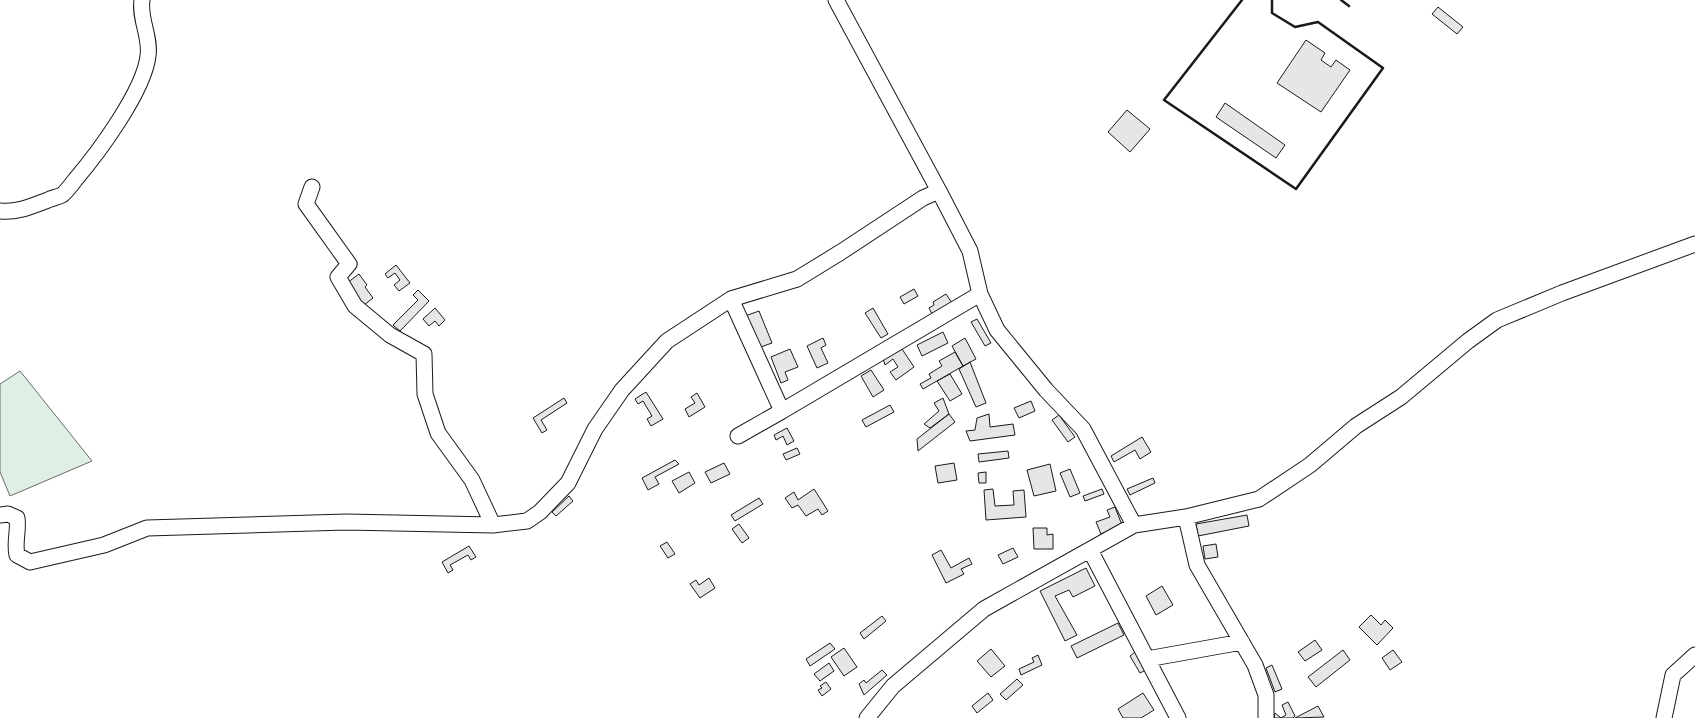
<svg xmlns="http://www.w3.org/2000/svg" width="1695" height="718" viewBox="0 0 1695 718" font-family="Barlow,sans-serif">
  <style>
    .green { fill: #e0efe3; stroke: #6a6a6a }
    .building { fill: #e6e6e6; stroke: #1a1a1a }
    .lines { fill: none; stroke-linecap: round; stroke-linejoin: round }
    .minor-casing { stroke: #1a1a1a; stroke-width: 17 }
    .minor { stroke: #fff; stroke-width: 15 }
    .wall { stroke: #1a1a1a; stroke-width: 2.5 }
  </style>
  <rect width="100%" height="100%" fill="#fff"/>
  <path class="green" d="M20,371l72,90 -82,35 -10,-24v-88z"/>
  <path class="building" d="M1438,7l25,20 -6,7 -25,-20z
    M1306,40l19,13 -4,7 10,7 5,-7 14,10 -29,42 -44,-29z
    M1225,103l60,42 -9,13 -60,-41z
    M1127,110l23,19 -20,23 -22,-20z
    M396,265l14,18 -11,8 -5,-6 6,-5 -5,-7 -7,5 -3,-4z
    M359,274l8,11 -2,2 8,11 -10,8 -16,-23z
    M914,289l4,7 -14,8 -4,-7z
    M418,290l11,11 -29,30 -7,-6 25,-25 -5,-5z
    M946,294l6,9 -20,11 -3,-6 5,-3 -1,-3z
    M435,308l10,12 -6,6 -4,-5 -6,5 -6,-7z
    M873,308l15,26 -7,4 -16,-25z
    M759,311l13,32 -14,5 -13,-32z
    M977,319l14,24 -6,3 -14,-24z
    M943,332l5,11 -26,13 -5,-11z
    M823,338l3,7 -5,3 7,15 -11,5 -10,-22z
    M965,338l11,21 -13,7 -11,-20z
    M900,346l14,21 -18,13 -6,-8 8,-5 -5,-8 -8,6 -2,-7z
    M790,349l8,18 -13,5 3,8 -7,3 -10,-26z
    M955,352l8,14 -40,23 -3,-5 11,-6 -2,-4 13,-8 -3,-5z
    M970,362l16,41 -10,4 -17,-38z
    M871,370l13,20 -11,7 -12,-21z
    M950,374l12,20 -12,7 -13,-20z
    M646,392l17,27 -12,7 -4,-7 5,-3 -9,-15 -5,3 -3,-5z
    M697,393l8,14 -16,10 -4,-8 10,-6 -4,-6z
    M564,398l3,5 -26,17 6,10 -5,3 -9,-15z
    M943,398l6,16 -19,14 -6,-4 15,-13 -5,-8z
    M1031,401l4,10 -16,7 -5,-10z
    M890,405l4,7 -28,15 -4,-7z
    M949,414l6,8 -37,29 -1,-12z
    M989,414l1,13 23,-3 2,11 -45,6 -4,-10 9,-1 2,-12z
    M1059,415l16,22 -7,5 -16,-22z
    M787,428l7,13 -7,4 -4,-9 -7,4 -2,-5z
    M1142,437l9,15 -11,7 -5,-9 -21,12 -3,-6z
    M797,448l3,6 -14,6 -3,-6z
    M1008,451l1,7 -30,4 -1,-8z
    M675,460l4,4 -24,13 4,7 -11,6 -6,-12z
    M724,463l6,11 -19,9 -6,-11z
    M954,463l3,17 -19,3 -3,-17z
    M1050,464l6,27 -22,5 -7,-26z
    M1070,469l10,24 -10,4 -10,-24z
    M689,472l6,11 -16,10 -7,-12z
    M986,472v11h-7l-1,-10z
    M1153,478l2,5 -25,12 -3,-6z
    M814,489l14,22 -6,4 -4,-6 -12,7 -8,-11 -6,3 -7,-10 9,-6 4,8z
    M993,489l2,17 19,-1 -1,-14 11,-1 2,27 -40,3 -2,-30z
    M1102,489l2,5 -19,7 -2,-5z
    M569,496l4,5 -17,15 -4,-4z
    M759,498l4,6 -28,17 -4,-6z
    M1115,507l7,18 -21,9 -5,-12 14,-5 -3,-7z
    M1247,515l2,11 -51,10 -2,-12z
    M739,524l10,14 -7,5 -10,-14z
    M1033,528h14v7l6,-1v15h-19z
    M667,542l8,12 -7,4 -8,-12z
    M1216,544l2,13 -13,2 -2,-13z
    M469,546l7,11 -5,3 -3,-5 -18,10 3,5 -5,3 -6,-11z
    M1013,548l5,9 -15,7 -5,-9z
    M941,550l10,18 18,-10 3,6 -11,5 3,5 -18,9 -14,-28z
    M1086,568l9,18 -22,11 -4,-7 -14,6 22,39 -12,6 -25,-50z
    M709,578l6,10 -15,10 -10,-14 6,-4 3,5z
    M1162,586l11,19 -17,10 -10,-19z
    M1371,615l10,10 4,-5 8,8 -16,17 -18,-18z
    M882,616l4,5 -22,18 -4,-6z
    M1118,623l6,12 -47,23 -6,-12z
    M1315,640l7,10 -17,11 -7,-9z
    M830,643l5,6 -25,17 -4,-7z
    M844,648l13,19 -13,9 -13,-19z
    M991,649l14,17 -14,11 -14,-16z
    M1343,650l7,10 -34,27 -8,-10z
    M1393,650l9,12 -12,8 -8,-12z
    M1135,652l11,18 -6,3 -10,-17z
    M1038,655l4,10 -21,10 -2,-6 15,-7 -2,-4z
    M829,663l5,8 -14,10 -6,-7z
    M1272,665l10,24 -7,3 -9,-24z
    M882,670l5,5 -23,20 -5,-11 5,-4 2,3z
    M1017,679l6,6 -17,15 -6,-6z
    M826,682l5,7 -9,7 -4,-6 4,-2 -2,-2z
    M988,693l5,7 -16,13 -5,-7z
    M1143,693l11,17 -13,8h-18l-5,-9z
    M1288,702l7,14 -2,2h-19l1,-5 6,5 5,-3 -4,-10z
    M1318,706l6,11 -29,1z"/>
  <g class="lines">
    <defs>
      <path id="minor" d="M836,0l103,191
        M312,187l-6,17 43,60 -11,13 17,29 35,29 34,19 1,40 13,39 34,47 21,45
        M0,211c17,2 32,-5 48,-11 4,-2 10,-3 14,-5 5,-4 9,-10 13,-15 23,-27 69,-89 73,-124 3,-19 -9,-37 -6,-56
        M731,299l51,112 198,-117
        M738,436l44,-25
        M0,515l8,-1 9,4c2,13 -3,24 0,37l13,7 74,-17 43,-17 199,-6 147,3 34,-4 13,-9 28,-29 27,-54 27,-39 45,-49 64,-42 66,-20 44,-27 82,-54 16,-7 31,60 10,43 17,36 49,60 37,39 51,96 52,-8 73,-18 51,-34 46,-39 45,-29 67,-56 29,-21 65,-27 133,-49
        M1186,517l11,48 58,100 11,30v23
        M1090,550l88,168
        M1147,659l95,-17
        M867,718l26,-32 91,-77 150,-84
        M1664,718l9,-43 22,-20"/>
    </defs>
    <use href="#minor" class="minor-casing"/>
    <use href="#minor" class="minor"/>
    <path class="wall" d="M1242,0l-78,100 132,89 87,-121 -65,-46 -23,5 -23,-14v-13
      M1341,0l8,6"/>
  </g>
</svg>
